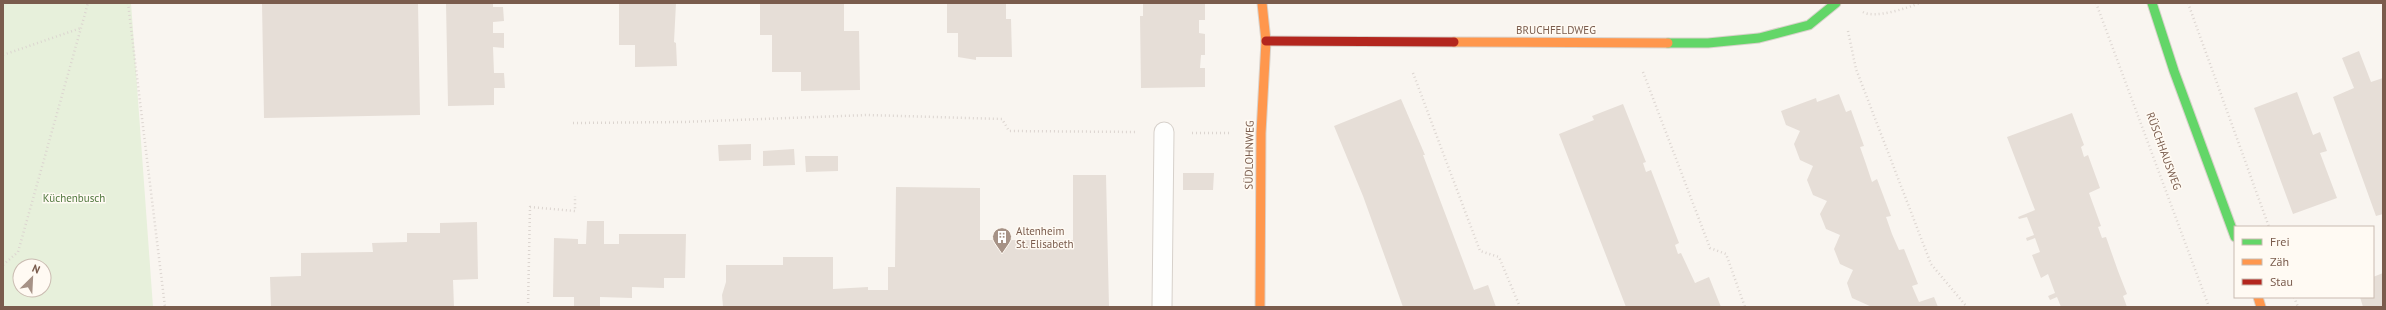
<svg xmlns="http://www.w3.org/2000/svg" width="2386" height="310" viewBox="0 0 2386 310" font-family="'PT Sans',sans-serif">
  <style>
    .green { fill: #e7f0db; fill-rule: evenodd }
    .building { fill: #e6ded7 }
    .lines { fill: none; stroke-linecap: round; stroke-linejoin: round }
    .lane-casing { stroke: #d7d1cb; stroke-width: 21 }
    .fast-casing { stroke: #d9d2cb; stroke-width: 11 }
    .slow-casing { stroke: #d9d2cb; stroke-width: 11 }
    .jam-casing { stroke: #d9d2cb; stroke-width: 11 }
    .path { stroke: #dcd5d0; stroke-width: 2.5; stroke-dasharray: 1 3; stroke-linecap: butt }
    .lane { stroke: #fefefd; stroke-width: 19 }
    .fast { stroke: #63d668; stroke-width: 9 }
    .slow { stroke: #ff974d; stroke-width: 9 }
    .jam { stroke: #b3261e; stroke-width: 9 }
    .labels { text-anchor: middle; stroke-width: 3; stroke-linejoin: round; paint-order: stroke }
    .street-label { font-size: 11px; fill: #7a5c4d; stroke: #fffaf3 }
    .park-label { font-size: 11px; fill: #537a41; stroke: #fffaf3 }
    .poi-label { font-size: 11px; fill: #7a5c4d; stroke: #fffaf3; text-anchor: start }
  </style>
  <rect width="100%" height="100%" fill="#f9f5f0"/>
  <path class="green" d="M3,3h128l22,304h-150zM20,266h24v24h-24z"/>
  <path class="building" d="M262,3h156l2,112 -156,3z
    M446,3h47v4h10l1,14 -11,1v11h11v15l-11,-1 1,26h10l1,15h-11v17l-46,1z
    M619,3h57l-2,39 2,1 1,23 -42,1v-22h-16z
    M760,3h84v28h15l1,59 -59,1v-19h-29v-37h-12z
    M947,3h59v16h5l1,38h-36v3l-18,-3v-24h-11z
    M1143,3h62v17h-6v13l6,1v21h-4l-1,13h5v19l-64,1 -1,-72h3z
    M2359,51l12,31 12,-4v136l-7,2 -43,-119 21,-9 -12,-30z
    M2297,92l16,43 7,-3 7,19 -7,2 17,45 -44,16 -39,-106z
    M1839,94l7,18 5,-2 13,36 -4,1 6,17 6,18 5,-3 14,37 -5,1 6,17 7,16 5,-1 14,35 -6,2 7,16 15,-5 4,10h-66l-20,-9 -5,-15 6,-13 -13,-6 -6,-15 6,-14 -14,-6 -6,-15 7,-13 -14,-6 -6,-15 6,-14 -13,-6 -6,-16 6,-13 -14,-6 -5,-14 35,-13 1,4z
    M1401,99l24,56h-2l51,135 14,-5 8,22h-93l-40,-111 -29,-70z
    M1623,104l23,58 -3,1 3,9 5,-2 28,73 -4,2 3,9 3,-1 14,30 14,-6 12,30h-95l-67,-173 35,-14 -2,-4z
    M2072,113l12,32 -3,2 3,10 4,-2 12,33 -11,5 12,33 -3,1 4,11 4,-1 12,34 9,23 -4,2 4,11h-66l-4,-10 -7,3 -2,-4 7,-3 -7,-19 -7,4 -9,-23 8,-3 -5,-14 -8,3 -1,-3 8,-3 -7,-18 -8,2 -1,-2 17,-7 -28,-73z
    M751,144v16l-32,1 -1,-16z
    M794,149l1,16 -32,1v-15z
    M805,156h33v15l-32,1z
    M1183,173h31l-1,17h-30z
    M1073,175h33l3,132h-386l-1,-12 4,-13v-17h57v-8h50v32l35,-2v3h20v-23h7l1,-80 84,1v52h93z
    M587,221h17v23h15v-10h67l-1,44h-21v10l-32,-1v11l-32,-1v10h-26v-10h-21l1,-59 24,1v5h8z
    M477,222l1,57 -25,1 1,27h-183l-1,-30 31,-1v-23l72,-1 -1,-9 35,-1v-9h33v-10z
    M2383,273v34h-20l-3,-10h13v-20z"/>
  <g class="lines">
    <defs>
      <path id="lane" d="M1162,307l2,-175"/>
      <path id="fast" d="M2152,3l22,68 61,166
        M1668,43h40l51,-5 50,-13 27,-22"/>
      <path id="slow" d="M1454,42l214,1
        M2258,297l3,10
        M1260,307l1,-174 5,-92 -4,-38"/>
      <path id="jam" d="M1266,41l188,1"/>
    </defs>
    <use href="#lane" class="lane-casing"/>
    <use href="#fast" class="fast-casing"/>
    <use href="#slow" class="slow-casing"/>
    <use href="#jam" class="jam-casing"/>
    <path class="path" d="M128,3l37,304
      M2096,3l113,304
      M2188,3l81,224
      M1863,12c12,7 44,-4 57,-9
      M1848,31l8,38 75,195 36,43
      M3,55l78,-27
      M1643,72l67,176 16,6 19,53
      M1413,73l67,178 19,6 21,50
      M573,123l110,-1 185,-7 134,4 7,12 126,1
      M1192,133h39
      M3,265l15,-13 70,-249
      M2294,297l4,10
      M528,307l2,-100 45,4v-15"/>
    <use href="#lane" class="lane"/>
    <use href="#fast" class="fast"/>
    <use href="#slow" class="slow"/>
    <use href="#jam" class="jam"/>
  </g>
  <defs>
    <symbol id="building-pin" viewBox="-11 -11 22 30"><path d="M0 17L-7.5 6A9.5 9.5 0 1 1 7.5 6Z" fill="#a69286" stroke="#fffaf3"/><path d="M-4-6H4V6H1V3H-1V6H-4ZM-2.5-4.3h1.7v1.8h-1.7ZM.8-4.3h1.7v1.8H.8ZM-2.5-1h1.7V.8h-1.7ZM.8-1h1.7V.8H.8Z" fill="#fff"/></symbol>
  </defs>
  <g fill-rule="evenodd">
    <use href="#building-pin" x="991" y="226" width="22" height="30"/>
  </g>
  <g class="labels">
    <g class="street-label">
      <text x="1556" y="34">BRUCHFELDWEG</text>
      <text transform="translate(2164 151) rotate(70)" y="4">RÜSCHHAUSWEG</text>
      <text transform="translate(1249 155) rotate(-89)" y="4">SÜDLOHNWEG</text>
    </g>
    <g class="park-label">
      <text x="74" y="202">Küchenbusch</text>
    </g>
    <g class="poi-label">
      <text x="1016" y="235">Altenheim<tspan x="1016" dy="13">St. Elisabeth</tspan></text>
    </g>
  </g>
  <rect width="2386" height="310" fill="none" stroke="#7a5c4d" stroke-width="8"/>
  <rect x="2234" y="226" width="140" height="72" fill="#fffaf3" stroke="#cabbb1"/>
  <rect x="2242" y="239" width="20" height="6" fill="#63d668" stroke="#cabbb1"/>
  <text x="2270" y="246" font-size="12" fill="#7a5c4d">Frei</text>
  <rect x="2242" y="259" width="20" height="6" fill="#ff974d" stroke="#cabbb1"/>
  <text x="2270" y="266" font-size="12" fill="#7a5c4d">Zäh</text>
  <rect x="2242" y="279" width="20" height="6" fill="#b3261e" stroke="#cabbb1"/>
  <text x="2270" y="286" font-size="12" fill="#7a5c4d">Stau</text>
  <g transform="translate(32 278) rotate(24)"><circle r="19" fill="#fffaf3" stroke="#cabbb1"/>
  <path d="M0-3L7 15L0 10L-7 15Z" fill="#a69286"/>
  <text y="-6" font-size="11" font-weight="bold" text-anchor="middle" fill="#7a5c4d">N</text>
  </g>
</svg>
